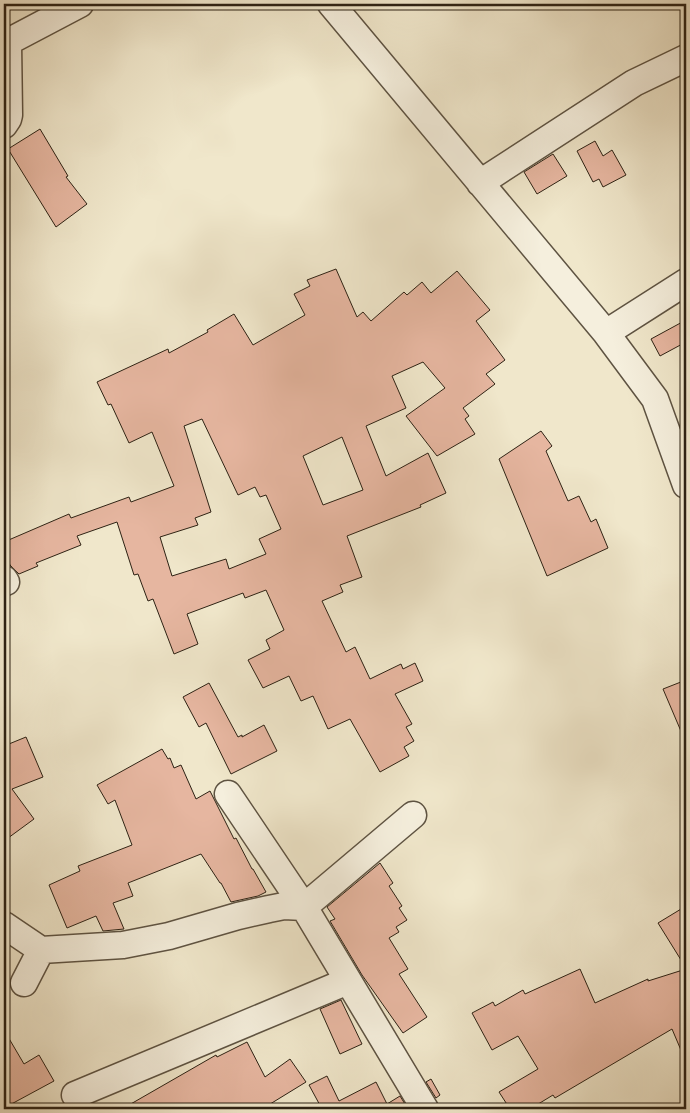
<svg xmlns="http://www.w3.org/2000/svg" width="690" height="1113" viewBox="0 0 690 1113" font-family="Cardo,serif">
  <style>
    .building { fill: #e6b6a0; stroke: #2d2214; fill-rule: evenodd }
    .lines { fill: none; stroke-linecap: round; stroke-linejoin: round }
    .minor-casing { stroke: #5e5342; stroke-width: 29 }
    .minor { stroke: #f5efdd; stroke-width: 26 }
  </style>
  <rect width="100%" height="100%" fill="#f0e7cb"/>
  <filter id="stains"><feTurbulence type="fractalNoise" baseFrequency=".004" numOctaves="4"/><feColorMatrix values="0 0 0 0 .2 0 0 0 0 .09 0 0 0 0 .02 0 0 0 .5 -.17"/></filter>
  <radialGradient id="worn" r=".72"><stop offset=".6" stop-color="#630" stop-opacity="0"/><stop offset="1" stop-color="#630" stop-opacity=".3"/></radialGradient>
  <path class="building" d="M40,129l28,47 -2,1 21,27 -31,23 -48,-78z
    M595,141l8,15 9,-6 14,25 -23,12 -4,-8 -6,3 -16,-31z
    M553,154l14,22 -30,18 -13,-22z
    M336,269l21,48 6,-5 8,9 33,-29 3,3 15,-13 9,11 26,-22 33,39 -14,11 29,39 -19,14 9,10 -32,24 6,8 -4,3 10,15 -38,22 -31,-40 39,-28 -22,-26 -31,14 14,32 -40,18 20,50 42,-23 18,40 -26,12 1,2 -74,29 15,41 -22,8 3,7 -21,9 24,51 9,-5 15,32 31,-15 2,5 12,-6 8,18 -28,13 17,30 -6,3 8,14 -10,6 5,9 -29,16 -30,-53 -22,10 -15,-33 -12,5 -12,-25 -26,12 -15,-28 22,-11 -4,-9 18,-10 -18,-40 -21,8 -2,-5 -56,21 11,30 -24,10 -21,-55 -5,2 -10,-27 -4,1 -17,-53 -40,14 4,9 -45,18 2,3 -19,8 -9,-9 -6,-14v-9l65,-28 2,4 58,-21 2,5 43,-16 -22,-54 -23,11 -18,-39 -3,1 -11,-23 71,-33 1,4 39,-21 -1,-2 27,-16 19,31 52,-30 -11,-21 16,-8 -3,-6zM202,419l36,76 17,-8 5,10 6,-2 15,34 -22,10 7,15 -37,15 -3,-10 -54,17 -12,-39 38,-12 -3,-7 16,-6 -27,-86zM342,437l21,53 -40,15 -20,-49z
    M686,320v22l-26,14 -9,-17z
    M541,431l11,15 -6,5 22,50 11,-5 12,26 5,-3 12,29 -61,28 -48,-117z
    M686,680v63l-23,-54z
    M209,683l29,54 4,-2v2l22,-12 13,26 -46,23 -25,-51 -7,4 -16,-30z
    M26,737l17,40 -31,12 22,30 -30,22v-95z
    M162,749l6,10 2,-1 4,10 7,-3 15,34 14,-8 24,48 2,-1 16,31h1l13,23 -8,4 -27,6 -10,-19h-1l-19,-29 -73,29 5,13 -20,7 11,26 -21,2 -7,-15 -29,12 -18,-43 31,-14 -2,-5 54,-21 -17,-45 -7,4 -11,-19z
    M380,863l13,20 -4,3 13,20 -3,2 8,12 -11,7 3,5 -10,6 19,31 -9,5 28,43 -24,16 -41,-58 -32,-54 5,-2 -8,-12z
    M686,906v62l-28,-45z
    M580,969l15,34 53,-24v2l38,-12v93l-14,-33 -117,69 -2,-3 -23,14h-20l-11,-17 39,-23 -20,-33 -26,14 -20,-37 21,-11 2,4 28,-16 2,4z
    M341,1000l21,44 -22,10 -20,-45z
    M4,1030l20,34 15,-9 15,26 -50,27z
    M247,1042l18,35 25,-18 16,23 -44,27h-140l94,-54 1,2z
    M327,1076l12,25 37,-19 11,22 13,-8 8,13h-86l-13,-24z
    M431,1079l9,16 -4,3 -10,-16z"/>
  <g class="lines">
    <defs>
      <path id="minor" d="M331,4l275,329 49,66 31,86
        M4,44l76,-40
        M4,125l4,-6 1,-4 -1,-73
        M480,183l154,-100 52,-25
        M606,333l80,-51
        M4,579l2,3
        M228,794l76,113 109,-92
        M4,925l37,25 82,-5 46,-9 69,-20 31,-7 15,-3 20,1 121,202
        M24,983l17,-33
        M75,1095l273,-114"/>
    </defs>
    <use href="#minor" class="minor-casing"/>
    <use href="#minor" class="minor"/>
  </g>
  <rect width="690" height="1113" fill="none" stroke="#f0e7cb" stroke-width="20"/>
  <rect x="5" y="5" width="680" height="1103" fill="none" stroke="#2d2214" stroke-width="2.5"/>
  <rect x="10" y="10" width="670" height="1093" fill="none" stroke="#2d2214"/>
  <rect width="100%" height="100%" filter="url(#stains)"/>
  <rect width="100%" height="100%" fill="url(#worn)"/>
</svg>
